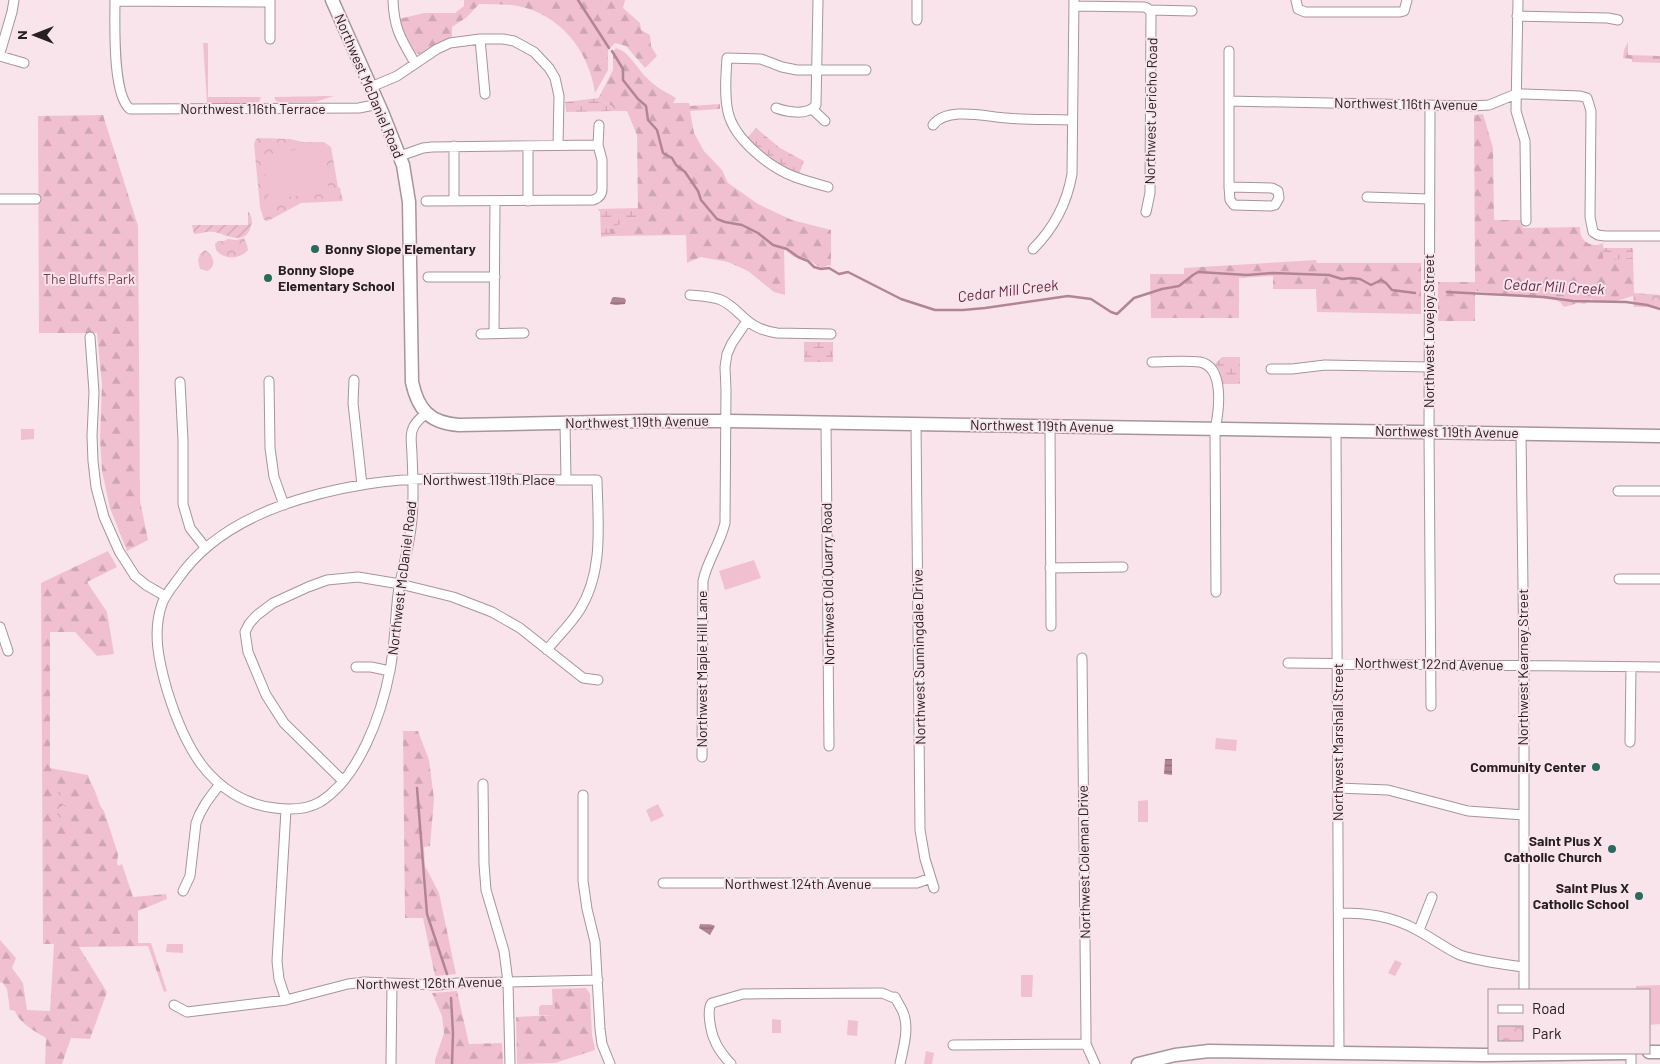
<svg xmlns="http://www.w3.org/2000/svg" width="1660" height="1064" viewBox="0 0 1660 1064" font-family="Barlow,sans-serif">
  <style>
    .forest { fill: url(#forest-firs) }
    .wetland { fill: url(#wetland-marsh) }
    .park { fill: url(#park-crowns) }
    .garden { fill: url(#garden-furrows) }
    .pitch { fill: #f0c0d1 }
    .water { fill: url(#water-rules) }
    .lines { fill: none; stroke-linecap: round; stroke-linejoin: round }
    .stream { stroke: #b28595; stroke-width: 2.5 }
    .street-casing { stroke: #a7959b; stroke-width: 11 }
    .secondary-casing { stroke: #a7959b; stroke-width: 15 }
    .street { stroke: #fff; stroke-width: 9 }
    .secondary { stroke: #fff; stroke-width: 12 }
    .poi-dot { fill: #296b5b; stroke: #f9e4eb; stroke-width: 2 }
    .labels { text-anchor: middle; stroke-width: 4; stroke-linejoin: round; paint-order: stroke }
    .street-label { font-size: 14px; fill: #272022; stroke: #f9e4eb }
    .poi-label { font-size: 14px; font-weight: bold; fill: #272022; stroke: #f9e4eb; text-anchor: end }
    .park-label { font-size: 14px; fill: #7c3f59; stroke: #f9e4eb }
    .water-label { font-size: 15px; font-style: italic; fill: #682d47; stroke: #f9e4eb }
  </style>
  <defs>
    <pattern id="forest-firs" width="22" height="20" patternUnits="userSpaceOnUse" patternTransform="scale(1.25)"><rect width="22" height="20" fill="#f0c0d1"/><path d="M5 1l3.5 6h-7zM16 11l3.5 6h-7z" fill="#cea5b3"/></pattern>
    <pattern id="wetland-marsh" width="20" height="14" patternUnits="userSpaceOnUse" patternTransform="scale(1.25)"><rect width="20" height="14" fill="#f0c0d1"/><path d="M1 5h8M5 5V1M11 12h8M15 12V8" fill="none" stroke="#cea5b3"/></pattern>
    <pattern id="park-crowns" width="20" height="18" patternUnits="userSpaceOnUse" patternTransform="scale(1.25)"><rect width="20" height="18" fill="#f0c0d1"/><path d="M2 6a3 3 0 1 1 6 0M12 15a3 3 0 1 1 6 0" fill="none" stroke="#cea5b3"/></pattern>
    <pattern id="garden-furrows" width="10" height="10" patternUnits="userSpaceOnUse" patternTransform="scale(1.25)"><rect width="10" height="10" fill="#f0c0d1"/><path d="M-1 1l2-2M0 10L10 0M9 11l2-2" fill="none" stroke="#cea5b3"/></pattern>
    <pattern id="water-rules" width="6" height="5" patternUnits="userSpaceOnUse" patternTransform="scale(1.25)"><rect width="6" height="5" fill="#b28595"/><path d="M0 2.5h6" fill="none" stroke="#916c79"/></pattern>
  </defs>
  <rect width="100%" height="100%" fill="#f9e4eb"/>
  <path class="forest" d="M464,0h161l-2,8 17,15 1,7 9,5 1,11 6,10 -12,12 -19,-22 -11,-3 -7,7v20l-13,23c-6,-42 -34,-78 -77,-87 -13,-2 -26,-2 -39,-2l-12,13 -15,10v12c-5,1 -10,3 -15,5 -5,2 -11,9 -17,10 -11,1 -19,-27 -21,-35l25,-6h31l9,-7z
    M1628,42v13l32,1v7l-28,-1v-3l-9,-1 1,-8z
    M203,43h5v54h53l-2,5 -5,1h-47z
    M616,48c14,4 21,21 31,30 8,9 19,14 29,20l-3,5h16l1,3 30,-2v5l-30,2 4,22 10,18 18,19 6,13 30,21 34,16 39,10v36l-2,-1 -7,3c-10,-4 -16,-14 -28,-11l-10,-8 1,46 -11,-3 -26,-21 -20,-9 -27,-5 -14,6 -1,-28 -76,1v-7l28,-13 -1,-81 -10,-24h-11l-4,-5 -9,-4 -3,-7 13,-25v-18z
    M334,96l-19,6 -34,1 -5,-2 -2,-4z
    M1483,114l10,34 1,72h28l1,8 57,-1c-1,14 11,22 23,16l1,17h11l18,-3 1,36 26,2v12h-26l-1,-11c-14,4 -28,10 -42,3l-6,5 -7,-1 -14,4 -4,-5 -5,-2 -80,-9v30h-37v-39h37l-1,-167z
    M103,115l35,111 2,275 8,39 -21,11 -17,-43 -8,-37 -2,-33 2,-53 -5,-52h-58l-1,-217z
    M1316,260l1,3h104v51l-104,-2 -1,-23h-43v-13l-34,2v40h-88l-1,-44h34v-6z
    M108,551l9,16 -30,15 20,30 7,42 -17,2 -22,-24h-25v136l38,7c1,7 5,10 7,16 3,8 4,14 9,20l14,43 -1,9 1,3 4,-2 11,33 33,-3 1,5 -29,12v32h13l16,48 -3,1 -16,-46 -69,1 28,45 -17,47 -19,-1 -9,26h-17l1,-26c-10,-6 -27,-15 -31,-27l-5,-1 -3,-21 -4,-6 -3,-1v-42l16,18 -4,10 11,15 4,27 23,1 4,-67h-11l-2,-361z
    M403,731h15l11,29 5,39 -4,47 -6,1 1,19 14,27 17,81 -21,2 -12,-58h-18z
    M586,988l4,6 2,41 3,15 -40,13 -38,1 -1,-47 37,-2 -1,-26z
    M457,991l12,53 33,-1 1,21h-68v-4l9,-27 -2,-17 -10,-23z"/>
  <path class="wetland" d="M600,95l3,7 9,4 4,5 -50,1 -1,-10 33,-4z
    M756,128l24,20 24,13 -5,13c-20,-10 -36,-22 -52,-36z
    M638,208v8l-28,13v7l-9,1 -1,-25 -2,-3z
    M1603,248h30v9l-18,3h-12z
    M804,342h29v20h-29z
    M1222,357h18v27h-17l-3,-13 -5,-7z"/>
  <path class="park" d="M259,138l31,1 13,3h21l7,5 7,40 2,1 3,13 -42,2 -33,18 -4,-1 -4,-13 -6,-63 2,-5z
    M244,238l3,7 1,5c-9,10 -24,10 -32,0l-1,-6 3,-3h6l4,-2 8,1z
    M205,250c9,5 12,17 2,21l-7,-2 -2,-9 2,-6z
    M1634,294l26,1v12h-26z
    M54 798a6 6 0 1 1 12 0a6 6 0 1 1-12 0Z
    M57 813a8 8 0 1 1 16 0a8 8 0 1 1-16 0Z"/>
  <path class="garden" d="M248,211c3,4 5,9 3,15 -6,22 -26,7 -37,6 -7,-1 -13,2 -20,2l-2,-9h56z"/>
  <path class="pitch" d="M322,146l7,45 -60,9 -7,-45z
    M21,429h13v10l-13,1z
    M754,560l7,18 -36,12 -6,-19z
    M1216,738l21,2 -1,11 -21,-2z
    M1148,800v22h-10v-21z
    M658,804l6,12 -13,6 -5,-12z
    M167,944h16v9l-17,-1z
    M1395,960l7,3 -7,13 -7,-3z
    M1021,975h12l-1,22h-11z
    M1660,985v39l-11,1v-35h-13v-4z
    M541,1005h14v10h-16v-8z
    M772,1019l9,1v13h-9z
    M848,1020l10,1 -1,15 -10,-1z
    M926,1051l8,2 -2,11h-8z"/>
  <path class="water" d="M614,297l10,1 2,2 -1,4 -9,1 -6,-1 2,-6z
    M1165,759h7v16l-8,-1z
    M700,924c6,1 9,-1 15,2l-5,9 -11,-7z"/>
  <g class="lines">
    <path class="stream" d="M578,0l31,48
      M612,51l11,18v11l15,19 8,7 2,14 9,10 6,23 9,5 4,7 9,7 13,19 3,9 16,19 8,3 17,3 16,8 15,12 14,4 11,8 10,4 6,6 7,2 8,-1 10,6 9,-2 53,27 34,11h28l22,-2 83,-12 23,3 20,13 6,2 17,-16 28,-9 17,-3 14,-11 5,-3 49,3 26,-2 56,2 13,4 9,-1 9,1 11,6 10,-5 5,3 6,7 23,3
      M1447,292l97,5 29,4 53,1 21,3 13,4
      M417,788l10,126 20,60
      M451,998l2,35 -1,31"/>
    <defs>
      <path id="street" d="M115,0c0,22 -3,95 15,109l229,-1 20,-4
        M270,0v39
        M393,0c1,29 8,39 22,63
        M1296,0l2,9 7,3h95l4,-1 3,-11
        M1518,0l-2,111 9,30 1,80
        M115,1l155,1
        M1074,6l70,1 3,1 4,4 -1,181 -4,19
        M1150,10l42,1
        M1517,16l91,2 10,2
        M917,20v-20
        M480,39l5,55
        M1229,51v136l1,13 4,5 37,1 4,-1 4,-7 -1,-7 -6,-3 -43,-1
        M0,53l12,-41 2,-12
        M0,56l24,7
        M371,87l26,-11 40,-27 13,-6 30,-4h23l11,2 20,11 15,16 6,10 4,18 -1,49
        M1229,101l243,5 17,-1 27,-11h7l57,2 7,2 4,13 -1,106 3,15 5,3 7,1h55
        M1430,106l-1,326 2,274
        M776,108c11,4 32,8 40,-3l2,-105
        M812,109l13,12
        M933,125c14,-19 54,-8 74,-7 21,2 44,1 65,2
        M528,146v55
        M400,156l23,-8 9,-1 166,-2
        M828,187c-11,-3 -22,-6 -33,-10 -26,-10 -61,-38 -67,-65 -4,-18 -2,-37 -1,-54l34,1 21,8 15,3h69
        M1367,197l62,2
        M0,199h36
        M426,201l167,-1c6,-2 9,-5 9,-11v-29l-4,-15 1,-20
        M454,201v-55
        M1033,249c21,-21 34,-46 39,-75l2,-174
        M428,277h67
        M690,295c11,1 21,1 31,5 14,6 21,19 34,26 7,4 15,6 22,7l54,1
        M494,333l1,-131
        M481,334l43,-1
        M90,337l4,55 -2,44 1,25 3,26 8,30 15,34 16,25 11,9 19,11
        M1152,362c15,0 33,-2 48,0 25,5 19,49 15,67l1,163
        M1271,369h21l33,-4 105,2
        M354,380l-1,23 9,82
        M269,381l1,67 4,29 10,28
        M180,382l3,58v64l7,24 15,19
        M427,413c-7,5 -13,10 -15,18 -2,7 0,16 0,24 1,21 2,43 0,64 -2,26 -10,50 -14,75 -3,25 -3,51 -8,76 -8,43 -31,108 -70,132 -14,8 -30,8 -45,6 -30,-3 -56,-20 -74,-44 -16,-22 -26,-48 -34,-74 -8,-28 -15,-58 -5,-86 3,-9 10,-17 16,-25 40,-59 121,-84 189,-95 63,-10 134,-4 199,-4
        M826,423l3,323
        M916,424l4,406 5,29 9,29
        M1050,426l1,200
        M1336,431l3,622
        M1521,434l3,231v325
        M1618,491h42
        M1050,568l73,-1
        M1619,579h41
        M0,627l8,24
        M547,650c10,-13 23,-25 32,-39 25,-39 19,-87 18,-131h-31l-1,-57
        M1082,658l4,376v10l9,20
        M1288,663l372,4
        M356,667h15l19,4
        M1630,742l1,-75
        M702,757l1,-176c4,-20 17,-37 22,-58l1,-133 -1,-23 2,-13 5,-11 15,-22
        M343,781l-59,-58 -18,-28 -18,-43 -3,-20 4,-8 7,-8 17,-13 35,-16 19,-7 31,-3 42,7 53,13 39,15 28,16 63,50 15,2
        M483,784l1,80 2,26 18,61 4,31 2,82
        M1338,788l50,2 80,21 56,4
        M583,795v86l4,28 8,33 5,87 2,15 8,20
        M286,810l-9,151 2,18 7,21
        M663,883h254l14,-5
        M183,891l7,-15 6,-53c5,-15 14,-26 24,-39
        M1339,913c29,0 53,3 78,17 15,8 28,18 43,25 21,7 43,9 64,12
        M1419,930l13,-33
        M895,997c2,5 7,11 9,18 5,15 -1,34 -4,49
        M174,1005l13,7 99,-12 62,-16 16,-2 74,3 20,-2 140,-3
        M953,1045l133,-1
        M391,1064l1,-80
        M731,1064c-6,-7 -13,-14 -16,-23 -4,-8 -9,-32 -3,-38l31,-9 139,-1 12,5
        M1631,1064v-11"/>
      <path id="secondary" d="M332,0l50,112 21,53 6,37 3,180c6,28 18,41 47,43l186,-4h81l934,15
        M1649,1052h11
        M1138,1064l37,-9 34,-4 275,4 141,-2"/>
    </defs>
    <use href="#street" class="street-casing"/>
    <use href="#secondary" class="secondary-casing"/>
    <use href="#street" class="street"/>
    <use href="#secondary" class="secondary"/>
  </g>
  <g class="poi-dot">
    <circle cx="315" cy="249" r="5"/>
    <circle cx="268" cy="278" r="5"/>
    <circle cx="1596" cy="767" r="5"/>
    <circle cx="1612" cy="849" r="5"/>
    <circle cx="1639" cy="896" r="5"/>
  </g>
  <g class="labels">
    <g class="street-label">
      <text transform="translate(369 86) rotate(67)" y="5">Northwest McDaniel Road</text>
      <text transform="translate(1406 104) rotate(1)" y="5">Northwest 116th Avenue</text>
      <text x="253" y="114">Northwest 116th Terrace</text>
      <text transform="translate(1151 111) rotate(-89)" y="5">Northwest Jericho Road</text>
      <text transform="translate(1429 331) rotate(-90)" y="5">Northwest Lovejoy Street</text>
      <text transform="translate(637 422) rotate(-1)" y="5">Northwest 119th Avenue</text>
      <text transform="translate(1042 426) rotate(1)" y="5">Northwest 119th Avenue</text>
      <text transform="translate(1447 432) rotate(1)" y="5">Northwest 119th Avenue</text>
      <text x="489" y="485">Northwest 119th Place</text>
      <text transform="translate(402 578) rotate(-83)" y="5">Northwest McDaniel Road</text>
      <text transform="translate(828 584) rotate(-91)" y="5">Northwest Old Quarry Road</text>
      <text transform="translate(919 657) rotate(-91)" y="5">Northwest Sunningdale Drive</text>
      <text transform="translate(1429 664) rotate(1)" y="5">Northwest 122nd Avenue</text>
      <text transform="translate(1523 667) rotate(-90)" y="5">Northwest Kearney Street</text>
      <text transform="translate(702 669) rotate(-90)" y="5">Northwest Maple Hill Lane</text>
      <text transform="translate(1338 742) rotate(-90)" y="5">Northwest Marshall Street</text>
      <text transform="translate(1084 862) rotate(-91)" y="5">Northwest Coleman Drive</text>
      <text x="798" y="889">Northwest 124th Avenue</text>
      <text transform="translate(429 983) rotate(-1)" y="5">Northwest 126th Avenue</text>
    </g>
    <g class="poi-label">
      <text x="325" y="254" text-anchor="start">Bonny Slope Elementary</text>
      <text x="278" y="275" text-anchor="start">Bonny Slope<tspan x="278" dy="16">Elementary School</tspan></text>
      <text x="1586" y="772">Community Center</text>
      <text x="1602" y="846">Saint Pius X<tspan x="1602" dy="16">Catholic Church</tspan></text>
      <text x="1629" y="893">Saint Pius X<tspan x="1629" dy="16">Catholic School</tspan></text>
    </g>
    <g class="park-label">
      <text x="89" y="284">The Bluffs Park</text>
    </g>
    <g class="water-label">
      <text transform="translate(1554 287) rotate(3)" y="5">Cedar Mill Creek</text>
      <text transform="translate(1008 291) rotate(-7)" y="5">Cedar Mill Creek</text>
    </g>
  </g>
  <rect x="1488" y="989" width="162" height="65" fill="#f9e4eb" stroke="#a5969b"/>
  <rect x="1498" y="1005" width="25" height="8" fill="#ffffff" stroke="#a5969b"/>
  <text x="1532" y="1014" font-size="15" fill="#272022">Road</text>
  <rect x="1498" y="1026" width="25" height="15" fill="url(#park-crowns)" stroke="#a5969b"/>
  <text x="1532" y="1039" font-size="15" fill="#272022">Park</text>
  <g transform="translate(35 35) rotate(270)" stroke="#f9e4eb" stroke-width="4" paint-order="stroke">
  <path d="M0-4L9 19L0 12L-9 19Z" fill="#272022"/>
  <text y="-8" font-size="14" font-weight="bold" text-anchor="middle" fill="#272022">N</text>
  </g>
</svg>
